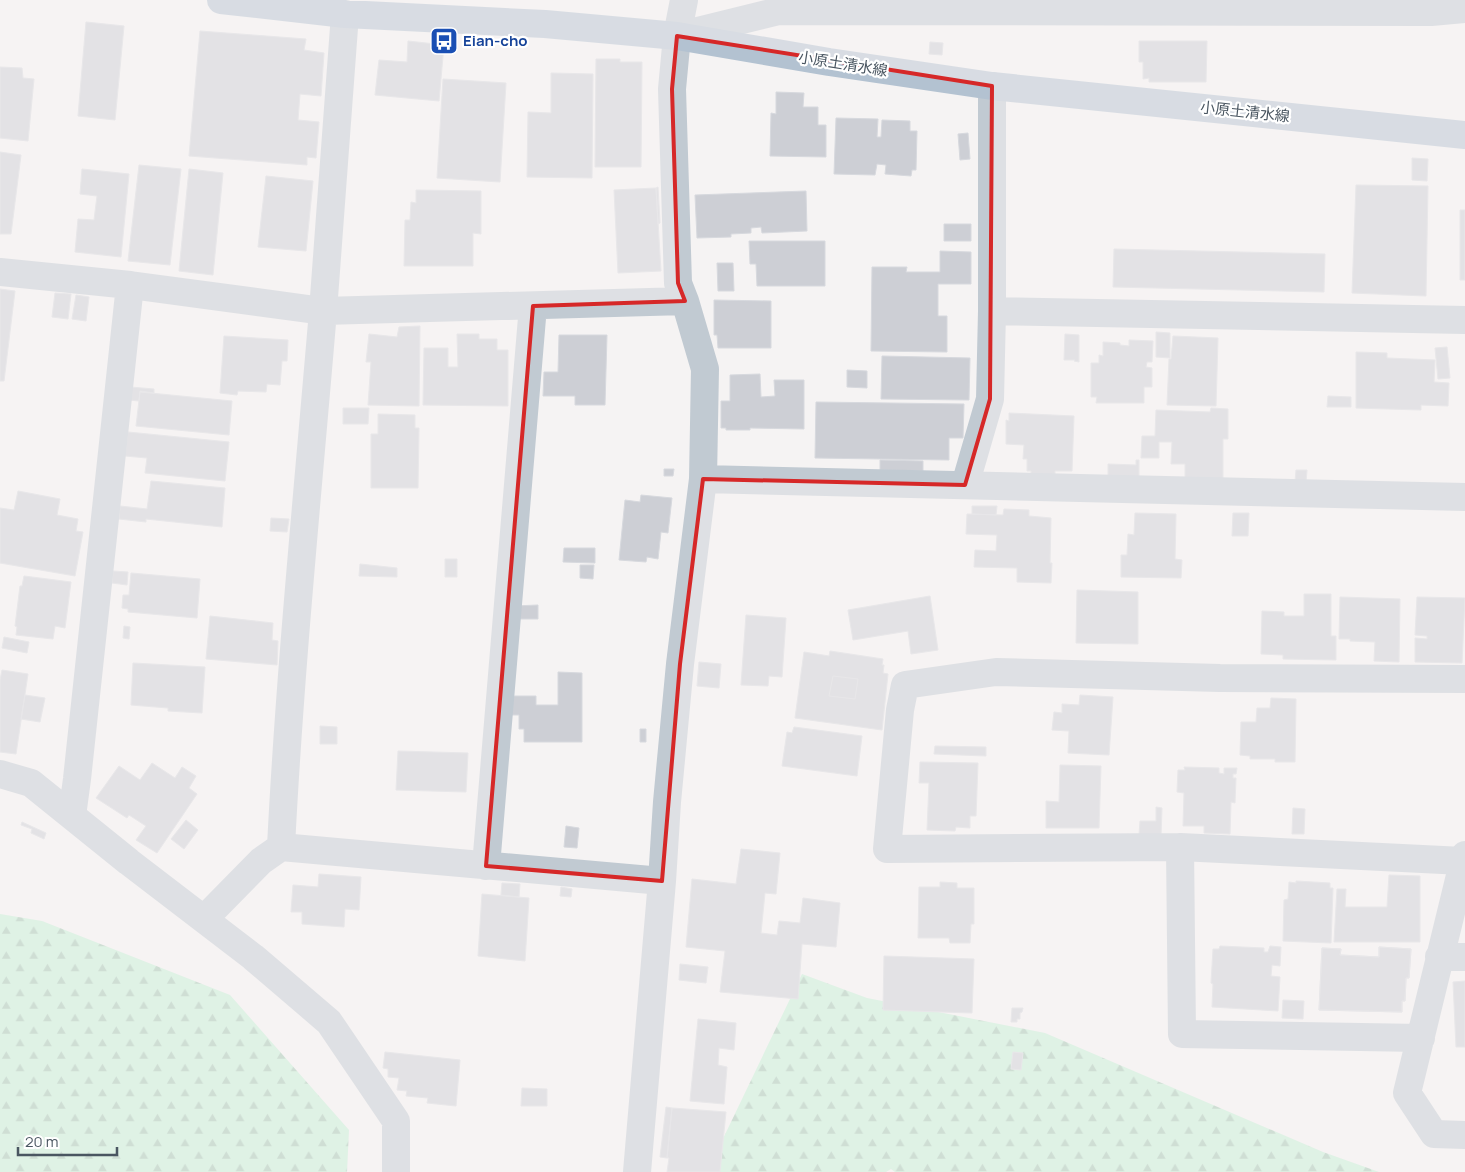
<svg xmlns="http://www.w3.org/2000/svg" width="1465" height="1172" viewBox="0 0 1465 1172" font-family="Manrope,'Noto Sans JP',sans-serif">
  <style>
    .forest { fill: url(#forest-firs) }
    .building { fill: #cdcfd5; stroke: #d7d9de }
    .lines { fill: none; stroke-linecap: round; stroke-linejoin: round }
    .minor { stroke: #c1cad2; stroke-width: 28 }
    .major { stroke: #b3c2d1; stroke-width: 28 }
    .marked { fill: none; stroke: #d62828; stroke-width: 4; stroke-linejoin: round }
    .labels { text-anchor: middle; stroke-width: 4.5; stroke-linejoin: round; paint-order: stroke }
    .transit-label { font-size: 15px; font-weight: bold; fill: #164399; stroke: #fff; text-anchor: start }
    .street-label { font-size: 15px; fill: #4a5661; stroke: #fff }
  </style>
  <defs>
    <pattern id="forest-firs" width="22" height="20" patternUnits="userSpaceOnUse" patternTransform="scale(1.25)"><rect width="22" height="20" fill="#c3f1d5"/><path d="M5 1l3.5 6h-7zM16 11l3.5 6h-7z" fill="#a0c6b0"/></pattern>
  </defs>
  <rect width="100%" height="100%" fill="#f5f3f3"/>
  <path class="forest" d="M0,914l42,7 188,74 119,135 -2,42h-347z
    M802,974l65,24 178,35 278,119 56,20h-484l-4,-3 -5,3h-179z"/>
  <path class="building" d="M86,22l38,4 -9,94 -37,-4z
    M200,31l106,8 -2,11 20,3 -3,43 -21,-2 -2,26 21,2 -3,36 -9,-1v8l-118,-9z
    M408,41l36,4 -5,56 -64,-6 4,-35 28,2z
    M1139,41h68l-1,41h-57v-4l-6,1v-17h-4z
    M930,42l13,1 -1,12 -13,-1z
    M596,59h24v3h22l-1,105h-46z
    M0,67l22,1 1,10 11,1 -6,62 -28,-3z
    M551,73l42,1 -1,104 -65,-1 1,-65 23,1z
    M443,79l63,4 -6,99 -63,-4z
    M776,92l28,1 -1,14h15v18h8v32l-56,-1 1,-43 5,1z
    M836,118l42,1 -1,18h4l1,-17 28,1v10h7l-1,39h-4l-1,6 -26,-2 1,-9 -9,-1 -2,11 -41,-1z
    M968,133l2,26 -10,1 -2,-26z
    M0,152l21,3 -10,79h-11z
    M1412,158l16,1 -1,22 -15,-1z
    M139,165l42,4 -11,96 -42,-4z
    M82,169l47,5 -8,83 -46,-5 3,-33 16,1 3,-24 -17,-2z
    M189,169l34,4 -10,102 -34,-4z
    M266,176l47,5 -7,70 -48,-4z
    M1356,185l72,1 -2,110 -74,-3z
    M658,187l2,36 -2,1 -2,-36z
    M656,188l5,83 -43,2 -4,-83z
    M416,190l65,1v43l-8,-1v33h-69l1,-46h5l1,-18 5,1z
    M806,191l1,40 -45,2 -1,-6 -10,1v5l-20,1v3l-34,1 -2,-43z
    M1460,210h5v70h-5z
    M944,224h27v17h-27z
    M749,241h76v45h-68l-1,-22h-6z
    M1114,249l211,5 -1,38 -211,-5z
    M940,251l31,1v32h-33v32h9v36l-76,-1 1,-84h35l-1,5h34z
    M717,263h16l1,28h-16z
    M0,289l15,2 -11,90h-4z
    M55,293l16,1 -3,25 -16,-2z
    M76,295l13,2 -3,24 -14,-2z
    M714,300l57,1v47h-53l-1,-13h-3z
    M420,326l-1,80 -51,-1 3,-43h-5l3,-28 28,3 2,-10z
    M1156,332l14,1v25l-14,-1z
    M457,334h22v5h18v11h11v56l-85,-1 1,-57h24v19h10z
    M1065,334l14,1v27l-5,-1 1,-1h-11z
    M559,335h48l-2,70h-30v-9h-32l1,-24h14z
    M224,336l64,4 -1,21h-5l-2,24 -13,-1 -1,8 -28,-1 -1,4 -17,-2z
    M1173,336l45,2 -2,68 -49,-1 2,-46h2z
    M1129,340l24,1 -1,21h-5l-1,5 6,1v19h-8v16h-48l1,-6h-6v-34h8v-8l4,1v-14l17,1v2l9,1z
    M1447,347l3,31 -12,1 -3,-31z
    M1356,352l31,1v5l48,2 -1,22 15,1 -1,23 -27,-1v5l-65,-2z
    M882,356l88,2 -1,42 -88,-1z
    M847,370l20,1v17l-20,-1z
    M760,374l1,23 14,-1 -1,-16h30v49l-54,-1v2h-24v-2h-5v-27h9v-26z
    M130,387l24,2v4l-14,-2 -1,10 -10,-1z
    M140,392l92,9 -3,34 -93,-9z
    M1328,396l23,1v10h-24z
    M816,402l148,2 -1,34h-14v22l-134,-2z
    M343,408h26l-1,16h-25z
    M1211,408l17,1v30h-5v40l-38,-1v-14h-14l1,-22h-13v16h-18l1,-22h13l1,-26 54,2z
    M1009,413l65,3 -2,55h-17v5l-24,-2v-3h-4v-12h-4l1,-14 -18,-1v-24l3,1z
    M378,414l37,1v13h4l-1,60h-47v-54h7z
    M128,432l101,10 -4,39 -80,-8 2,-15 -22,-2z
    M880,460l43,1v10l-43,-1z
    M1136,460h3v19h-31v-15l28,1z
    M664,469h10l-1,7h-9z
    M1296,470h11l-1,12h-11z
    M151,481l74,7 -3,39 -76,-8v3l-27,-3 1,-13 27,3z
    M18,491l42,8 -3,16 21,4 -2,12 7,1 -8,44 -75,-13v-55l14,2z
    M641,495l31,3 -4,35 -7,-1 -3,27 -11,-2 -1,5 -27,-2 6,-60 15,2z
    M972,506h25l-1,9 -24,-1z
    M1004,509l25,1v6l22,2 -1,45h2l-1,20 -34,-1v-14l-43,-1 1,-17 21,1 1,-16 -31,-1 1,-20 36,1z
    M1135,513l41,1 -1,45 7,1 -1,18 -60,-1v-22h6l1,-21 6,1z
    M1233,513h16l-1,23h-16z
    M271,518l18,1 -2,13 -17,-1z
    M564,548h31v15l-32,-1z
    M445,559h12v18h-12z
    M360,564l37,4v9l-38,-1z
    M580,565h14l-1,14 -13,-1z
    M113,571l15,1 -1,13 -15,-2z
    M131,573l69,6 -3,39 -69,-6v-3l-6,-1 1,-13h6z
    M24,576l47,6 -6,46 -10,-2 -2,13 -37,-4 1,-8 -2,-1 5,-40h2z
    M1077,590l61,2v52l-62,-1z
    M1304,594h27v42h5v24l-53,-1v-4l-22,-1 1,-43 22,1v4h20z
    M930,596l8,54 -27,4 -3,-23 -55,9 -5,-30z
    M1340,597l60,2 -1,63 -25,-1 1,-19 -25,-1v-2h-11z
    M1417,597l48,1 -3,65 -47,-1v-24l12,1v-3l-12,-1z
    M538,605v14h-24v-13z
    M746,615l40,3 -4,59 -13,-1 -1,10 -27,-1z
    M210,616l63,7 -1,17 6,1 -1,24 -71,-6z
    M124,626l6,1 -1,12 -6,-1z
    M4,637l25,5 -2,11 -25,-5z
    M830,651l53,8 -1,6h2l-1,8 5,1 -6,56 -87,-12 9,-66 25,4z
    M699,662l22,2 -2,24 -22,-2z
    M133,663l72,4 -3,46 -34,-2v-3l-37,-3z
    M2,670l26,4 -12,80 -16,-2v-72z
    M558,672l24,1v69h-58v-13h-5v-14h-8l1,-19h24v9h22z
    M833,676l25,3 -3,20 -26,-3z
    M25,695l20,3 -5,24 -19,-3z
    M1080,695l33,2 -4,58 -41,-2 1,-22 -17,-1 2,-18 8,1v-9l17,1z
    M1271,698l25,1 -1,63h-20v-3h-25v-3l-10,-1 1,-33h15l1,-14h13z
    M320,726l17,1v17h-17z
    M794,727l68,9 -5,40 -75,-10 5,-34 5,1z
    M640,729h6v13h-6z
    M935,746l51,1v9l-52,-2z
    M398,751l70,2 -2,39 -70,-2z
    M920,762l58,1 -2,53h-6v12l-14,-1 -1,4 -28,-1 2,-47h-10z
    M152,763l23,15 7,-11 14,9 -7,12 8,6 -40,59 -21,-13 10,-14 -17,-11 -2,3 -31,-20 23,-32 21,14z
    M1060,765l41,1 -2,62h-53v-27l13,1z
    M1184,767l35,1v5l5,1v-6h13l-1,6h-3v4h3l-1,25 -4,-1 -1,32 -26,-1v-7h-21l1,-33 -7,-1 1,-22h7z
    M1156,807l6,1 -1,28 -22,-1 1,-14h16z
    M1293,808l12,1 -1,25h-12z
    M186,820l12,10 -14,19 -13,-10z
    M22,822l24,11 -2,6 -13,-6 1,-4 -11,-4z
    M566,826l13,2 -2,20 -13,-1z
    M741,849l39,4 -4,41 -11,-1 -4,40 16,2 2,-14 21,2 3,-25 37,5 -4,44 -34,-3 -4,55 -78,-7 5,-41 -39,-4 6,-68 44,5z
    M319,874l42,3 -2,33 -14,-1 -1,18 -42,-3v-12h-11l2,-27 25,2z
    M1389,875l31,1v66h-86l3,-53h9l-1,18h42z
    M1296,881l34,2v5h3l-2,55 -48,-2 1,-41 4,-1 1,-17 7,1z
    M940,882l17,1v5h17v36h-3l-1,19h-20l-1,-5h-31l1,-51h21z
    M502,883l18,1 -1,13 -18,-2z
    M561,887l11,2 -1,8 -11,-1z
    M482,894l47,4 -4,63 -47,-5z
    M1220,946l44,2v4h4l2,-6 11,1 -1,19 -8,-1 -1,11 9,1 -2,34 -66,-4 1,-23 -2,-1 2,-34h6z
    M1379,947l32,2 -2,29h-3l-1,23h-3v11l-83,-2 3,-62 19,1 -1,6 39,2z
    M1379,947l32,2 -2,29h-3l-1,23h-3v11l-83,-2 3,-62 19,1 -1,6 39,2z
    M884,956l90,3 -2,54 -89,-3z
    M680,964l28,3 -2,16 -27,-3z
    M1465,981v66h-9l-3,-65z
    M1283,1000l21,1 -1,18 -21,-1z
    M1012,1008h11l-1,4 -2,1v6h-3v3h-6z
    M698,1019l38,4 -2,27 -15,-2 -1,17 9,2 -3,37 -34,-3z
    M385,1052l75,8 -4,46 -29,-3 1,-5 -22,-2 1,-5 -10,-1 2,-12 -11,-1v-8l-5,-1z
    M1013,1052l10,1 -2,17 -10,-1z
    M522,1088l25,1v17h-26z
    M666,1107l6,1 -5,50 -7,-1z
    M672,1108l54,4 -6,60h-53l2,-14h-2z"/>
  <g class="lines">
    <path class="minor" d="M677,36l102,-25 652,1 34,-3
      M992,86v225l473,9
      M0,272l130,13 193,26 362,-10
      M703,479l762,18
      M965,485l25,-86 2,-88
      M0,774l31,9 98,79 124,95 76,65 67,99v51
      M72,816l5,-37 53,-494
      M281,847c9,-179 27,-357 42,-536 8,-99 14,-198 22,-297
      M1180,847l2,187 239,4
      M1465,855l-58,238 27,41 31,1
      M1463,861l-283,-14 -293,2 13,-139 5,-25 91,-13 224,6 245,1
      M486,866l47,-560
      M204,919l57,-58 20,-14 381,34
      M1439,957h26
      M637,1172l25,-291 5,-79 13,-138 23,-185 2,-110 -20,-68 -7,-18 -6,-194 5,-53 7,-36"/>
    <path class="major" d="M221,0l124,14 200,10 132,12 152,26 163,24 473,49"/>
  </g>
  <path d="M0 0H1465V1172H0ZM677,36l315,50 -2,313 -25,86 -262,-6 -23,185 -18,217 -176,-15 47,-560 152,-5 -7,-18 -6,-194z" fill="#f5f3f3" fill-opacity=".55" fill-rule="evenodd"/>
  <path class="marked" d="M677,36l315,50 -2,313 -25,86 -262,-6 -23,185 -18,217 -176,-15 47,-560 152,-5 -7,-18 -6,-194z"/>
  <defs>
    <symbol id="bus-square" viewBox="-11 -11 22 22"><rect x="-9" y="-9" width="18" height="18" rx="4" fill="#1a4fb4" stroke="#fff"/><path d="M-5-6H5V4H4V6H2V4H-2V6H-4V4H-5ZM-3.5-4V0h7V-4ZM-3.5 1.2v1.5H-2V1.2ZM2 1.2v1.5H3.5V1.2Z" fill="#fff"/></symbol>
  </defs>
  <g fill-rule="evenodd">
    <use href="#bus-square" x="428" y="25" width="32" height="32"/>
  </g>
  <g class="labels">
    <g class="transit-label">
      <text x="463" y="46">Eian-cho</text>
    </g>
    <g class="street-label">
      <text transform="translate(843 64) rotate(9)" y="5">小原土清水線</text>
      <text transform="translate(1245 112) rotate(6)" y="5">小原土清水線</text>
    </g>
  </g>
  <path d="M18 1147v8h99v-8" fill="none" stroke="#4a5661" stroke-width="2.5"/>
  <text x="25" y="1147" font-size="15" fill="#4a5661" stroke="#ffffff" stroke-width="4" paint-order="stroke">20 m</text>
</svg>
